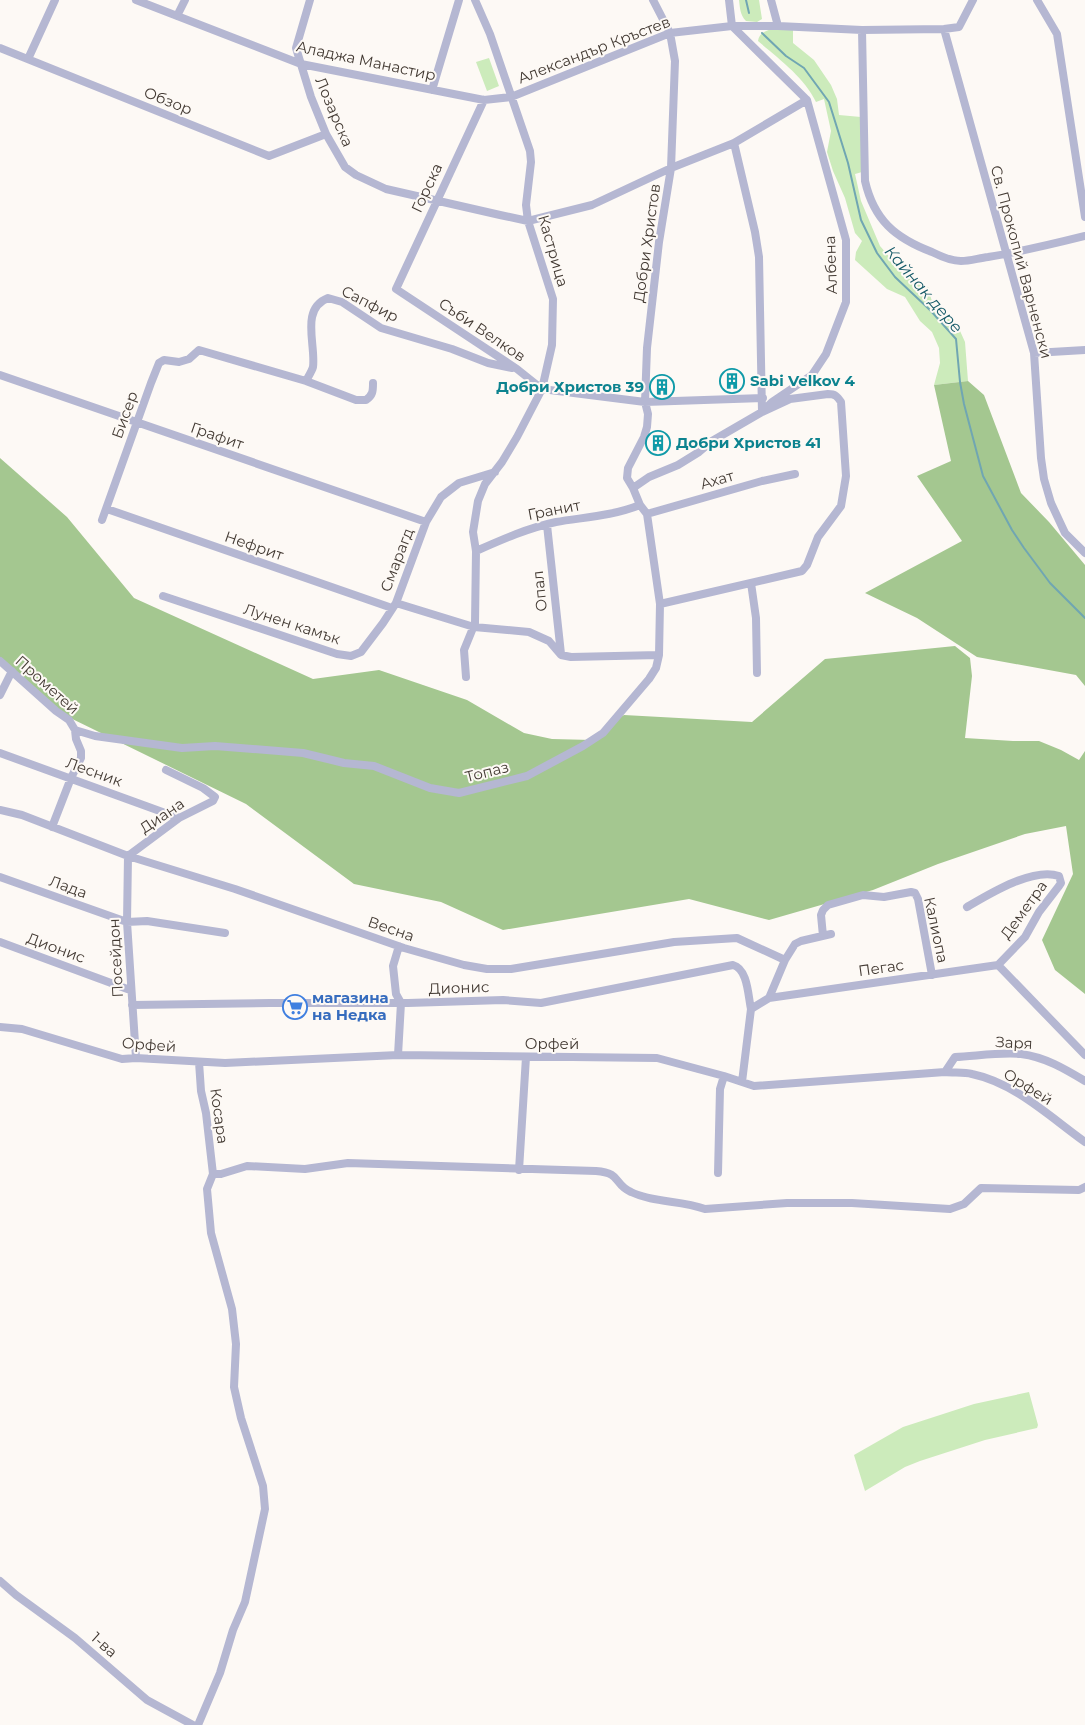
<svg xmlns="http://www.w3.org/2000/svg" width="1085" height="1725" viewBox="0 0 1085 1725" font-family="Montserrat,sans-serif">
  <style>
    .green { fill: #ccebbb }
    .forest { fill: #a4c790 }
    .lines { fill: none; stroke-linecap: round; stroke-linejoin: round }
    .stream { stroke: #70a6b2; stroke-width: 2 }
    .minor { stroke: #b5b7d2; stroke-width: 8 }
    .labels { text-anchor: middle; stroke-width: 4; stroke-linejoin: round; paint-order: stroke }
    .street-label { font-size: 15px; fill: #433a33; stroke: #fdf9f5 }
    .culture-label { font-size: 15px; font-weight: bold; fill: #0d838f; stroke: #fdf9f5; text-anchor: start }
    .shop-label { font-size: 15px; font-weight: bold; fill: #366cbe; stroke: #fdf9f5; text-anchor: start }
    .water-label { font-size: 16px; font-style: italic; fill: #145967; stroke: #fdf9f5 }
  </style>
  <rect width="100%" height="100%" fill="#fdf9f5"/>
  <path class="green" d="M739,0h20l3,19 -5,3 -11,-1c-6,-6 -6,-13 -7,-21z
    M793,28v15l21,17 17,25 6,14 2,16 22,2 1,55 -7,2 6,27 19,45 13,15 36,27c3,20 8,27 27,34l9,20 3,39 -34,4 6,-22 -1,-15 -7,-16 -12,-11 -15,-24 -18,-8 -32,-29 1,-8 6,-11 -7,-8 -10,-35 -12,-27 -6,-19 4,-21 -7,-32 -8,3c-12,-25 -37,-43 -58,-61 2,-15 24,-12 35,-13z
    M489,58l10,28 -12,5 -11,-29z
    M1029,1392l9,33 -1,3 -52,12 -65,21 -15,6 -40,24 -11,-36 49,-28 71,-23z"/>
  <path class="forest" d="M968,381l16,14 37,98 28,29 36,43v121l-9,-11 -99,-18 -60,-39 -52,-25 97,-52 -45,-65 34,-15 -17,-76z
    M0,458l67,59 67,81 179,81 66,-9 88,30 57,33 28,6 40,1 19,-17 13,-8 128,7 73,-63 130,-13 15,12 2,18 -7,62 48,3h26l22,9 18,10 6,-9v243l-30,-24 -13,-30 31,-66 -7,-48 -41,8 -87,30 -65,26 -104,30 -80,-21 -186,31 -62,-28 -87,-18 -108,-80 -190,-93 -56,-49z"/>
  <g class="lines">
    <path class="stream" d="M746,0l3,13
      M762,33l24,23 18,12 25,34 19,61 13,57 16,33 18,24 36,34 25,28 4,43 4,22 19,72 29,54 12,18 26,35 35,35"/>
    <path class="minor" d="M136,0l165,64 183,36 27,-3 159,-64 62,-7h46l84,4 82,-1 15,-2 14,-27
      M310,0l-14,48 15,49 15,37 19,33 11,8 30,14 114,26 28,6 64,-16 79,-37 63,-25 73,-43
      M771,0l7,26
      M1037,0l20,34 28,183
      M177,16l8,-16
      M944,29l90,324 7,105 3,21 7,24 14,30 20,20
      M862,30l3,151c9,39 30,57 67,71 8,4 20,9 29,9 9,0 18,-3 27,-4 32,-5 65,-13 97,-21
      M0,48l269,108 57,-22
      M28,59l27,-59
      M432,90l27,-90
      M484,100l-88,189 121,80 25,20 103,13 118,-4
      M1034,353l51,-3
      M0,375l426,147
      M306,381c2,-4 6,-10 7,-14 3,-23 -13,-58 15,-69l14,4 39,26 71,21 36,14 24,5
      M633,488l16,-11 29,-12 21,-13 13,-11 50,-29 10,-10 40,-27 14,-21 20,-52v-62l-39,-140 -75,-74 -3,-26
      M107,509l285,99
      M647,514l115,-33 33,-7
      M102,520l49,-137 8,-20 5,-3 15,2 10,-3 10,-9 107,31 50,19h10c7,-5 7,-9 7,-17
      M547,525l14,129
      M476,551c27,-12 52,-23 80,-29 30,-5 56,-6 84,-17
      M751,583l5,35 1,55
      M163,596l174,58 14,2 10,-4 22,-29 13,-20 30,-81 15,-25 18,-14 36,-11
      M396,603l78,24 55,5 20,9 12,14 10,2 88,-2
      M660,604l142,-33 5,-6 11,-28 23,-31 5,-30 -5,-74c-4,-6 -6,-8 -13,-8l-38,5 -28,13 -3,-155 -4,-25 -21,-89
      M0,661l56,50 13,9 6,10 1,9 5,12v7l-10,20 -19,49
      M466,677l-2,-27 11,-27 1,-72 -3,-19 5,-31 7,-17 17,-22 15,-25 25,-48 10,-44 1,-46 -25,-78 -2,-16 5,-43 -1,-11 -40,-117 -15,-34
      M0,695l12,-24
      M75,730l20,6 87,12 33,-2 88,7 41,10 30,3 56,22 29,5 68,-17 56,-30 20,-13 46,-54 7,-11 3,-13 1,-51 -13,-90 -7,-9 -7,-17 -6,-10 1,-10 16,-31 3,-10 1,-13 -3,-12 2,-54 12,-106 12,-74 4,-107 -5,-28 -17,-33
      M0,753l179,65
      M0,810l22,5 106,41 107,33 169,59 60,17 23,4h24l163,-27 63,-4 48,22
      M0,877l127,45 20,-1 78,12
      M967,907c22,-13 66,-40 92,-31l2,7 -2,3 -20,26 -14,25 -27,28
      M823,936l-2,-21 2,-5 5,-5 35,-10 21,2 27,-5 4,1 3,6 14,76
      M0,942l130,48
      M998,965l87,90
      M769,998l229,-33
      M132,1005l138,-2h138l95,-3 38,3 192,-38c15,4 15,31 18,44
      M0,1027l22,2 100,30 14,-1 89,5 173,-8 259,3 67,18 30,10 191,-14c9,1 19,0 27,2 43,9 78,43 113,68
      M398,1055l3,-52 -5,-9 -3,-28 6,-20
      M136,1058l-9,-136 1,-66 51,-38 34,-17 2,-4 -12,-9 -37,-18
      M945,1072l10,-15c21,-1 46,-5 66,-3 24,3 44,15 64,27
      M742,1082l9,-73 18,-11 16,-38 10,-16 6,-3 30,-7
      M519,1170l7,-113
      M718,1173l2,-84 4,-13
      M213,1174h8l26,-8 58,3 43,-6 248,8c26,2 17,13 35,21 23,11 50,8 74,17l82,-6h65l98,6 14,-5 17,-16 98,2 6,-3
      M0,1581l16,14 59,43 72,62 46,25
      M198,1725l22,-52 13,-43 12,-28 20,-93 -2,-23 -22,-68 -7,-31 2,-43 -4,-35 -21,-76 -4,-44 6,-15 -7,-61 -5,-22 -2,-29"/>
  </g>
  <defs>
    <symbol id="building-ring" viewBox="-11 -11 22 22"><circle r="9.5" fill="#fdf9f5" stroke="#0f9aa8" stroke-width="1.5"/><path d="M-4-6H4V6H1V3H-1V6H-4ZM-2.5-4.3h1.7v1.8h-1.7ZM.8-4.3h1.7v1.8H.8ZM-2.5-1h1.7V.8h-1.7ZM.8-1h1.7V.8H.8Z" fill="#0f9aa8"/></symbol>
    <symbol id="supermarket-ring" viewBox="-11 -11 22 22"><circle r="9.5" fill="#fdf9f5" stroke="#3f7fe0" stroke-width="1.5"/><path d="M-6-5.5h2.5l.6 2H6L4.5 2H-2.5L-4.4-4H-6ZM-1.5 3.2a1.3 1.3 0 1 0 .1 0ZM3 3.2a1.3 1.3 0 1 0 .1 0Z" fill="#3f7fe0"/></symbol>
  </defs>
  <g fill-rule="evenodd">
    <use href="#building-ring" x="718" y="367" width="28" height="28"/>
    <use href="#building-ring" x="648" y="373" width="28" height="28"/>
    <use href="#building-ring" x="644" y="429" width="28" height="28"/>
    <use href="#supermarket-ring" x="281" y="993" width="28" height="28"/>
  </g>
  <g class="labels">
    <g class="street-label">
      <text transform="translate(594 50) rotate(-21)" y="5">Александър Кръстев</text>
      <text transform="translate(366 61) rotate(12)" y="5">Аладжа Манастир</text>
      <text transform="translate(168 101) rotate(22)" y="5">Обзор</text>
      <text transform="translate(334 112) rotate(67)" y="5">Лозарска</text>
      <text transform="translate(427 188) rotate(-65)" y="5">Горска</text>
      <text transform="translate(647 243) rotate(-82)" y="5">Добри Христов</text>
      <text transform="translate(553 251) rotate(74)" y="5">Кастрица</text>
      <text transform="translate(1021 262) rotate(75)" y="5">Св. Прокопий Варненски</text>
      <text transform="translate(831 265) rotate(-92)" y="5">Албена</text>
      <text transform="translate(370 304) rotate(27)" y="5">Сапфир</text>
      <text transform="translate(482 330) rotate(34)" y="5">Съби Велков</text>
      <text transform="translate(125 415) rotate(-70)" y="5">Бисер</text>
      <text transform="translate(217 436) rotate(19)" y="5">Графит</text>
      <text transform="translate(717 480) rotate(-16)" y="5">Ахат</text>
      <text transform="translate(554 510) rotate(-11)" y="5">Гранит</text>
      <text transform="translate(254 546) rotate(19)" y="5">Нефрит</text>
      <text transform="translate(397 560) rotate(-69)" y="5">Смарагд</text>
      <text transform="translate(540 591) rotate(-96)" y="5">Опал</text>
      <text transform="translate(292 624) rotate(18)" y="5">Лунен камък</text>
      <text transform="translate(47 685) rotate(42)" y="5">Прометей</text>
      <text transform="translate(94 772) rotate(20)" y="5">Лесник</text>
      <text transform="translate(487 772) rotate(-14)" y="5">Топаз</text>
      <text transform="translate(162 816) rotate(-34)" y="5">Диана</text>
      <text transform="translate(68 887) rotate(20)" y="5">Лада</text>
      <text transform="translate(1024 910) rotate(-54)" y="5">Деметра</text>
      <text transform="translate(391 929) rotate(19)" y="5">Весна</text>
      <text transform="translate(936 930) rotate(78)" y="5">Калиопа</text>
      <text transform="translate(56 948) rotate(20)" y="5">Дионис</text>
      <text transform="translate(116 958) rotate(-93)" y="5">Посейдон</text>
      <text transform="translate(881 968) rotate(-8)" y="5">Пегас</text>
      <text transform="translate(459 988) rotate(-2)" y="5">Дионис</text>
      <text transform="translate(1014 1043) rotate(3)" y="5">Заря</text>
      <text x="552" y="1049">Орфей</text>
      <text transform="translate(149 1045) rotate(4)" y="5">Орфей</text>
      <text transform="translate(1028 1087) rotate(32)" y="5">Орфей</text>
      <text transform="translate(219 1116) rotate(82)" y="5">Косара</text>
      <text transform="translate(104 1645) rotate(42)" y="5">1-ва</text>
    </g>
    <g class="culture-label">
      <text x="750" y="386">Sabi Velkov 4</text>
      <text x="644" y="392" text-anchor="end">Добри Христов 39</text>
      <text x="676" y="448">Добри Христов 41</text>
    </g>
    <g class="shop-label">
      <text x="312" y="1003">магазина<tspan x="312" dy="17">на Недка</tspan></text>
    </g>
    <g class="water-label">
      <text transform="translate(924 289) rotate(49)" y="6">Кайнак дере</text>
    </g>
  </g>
</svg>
